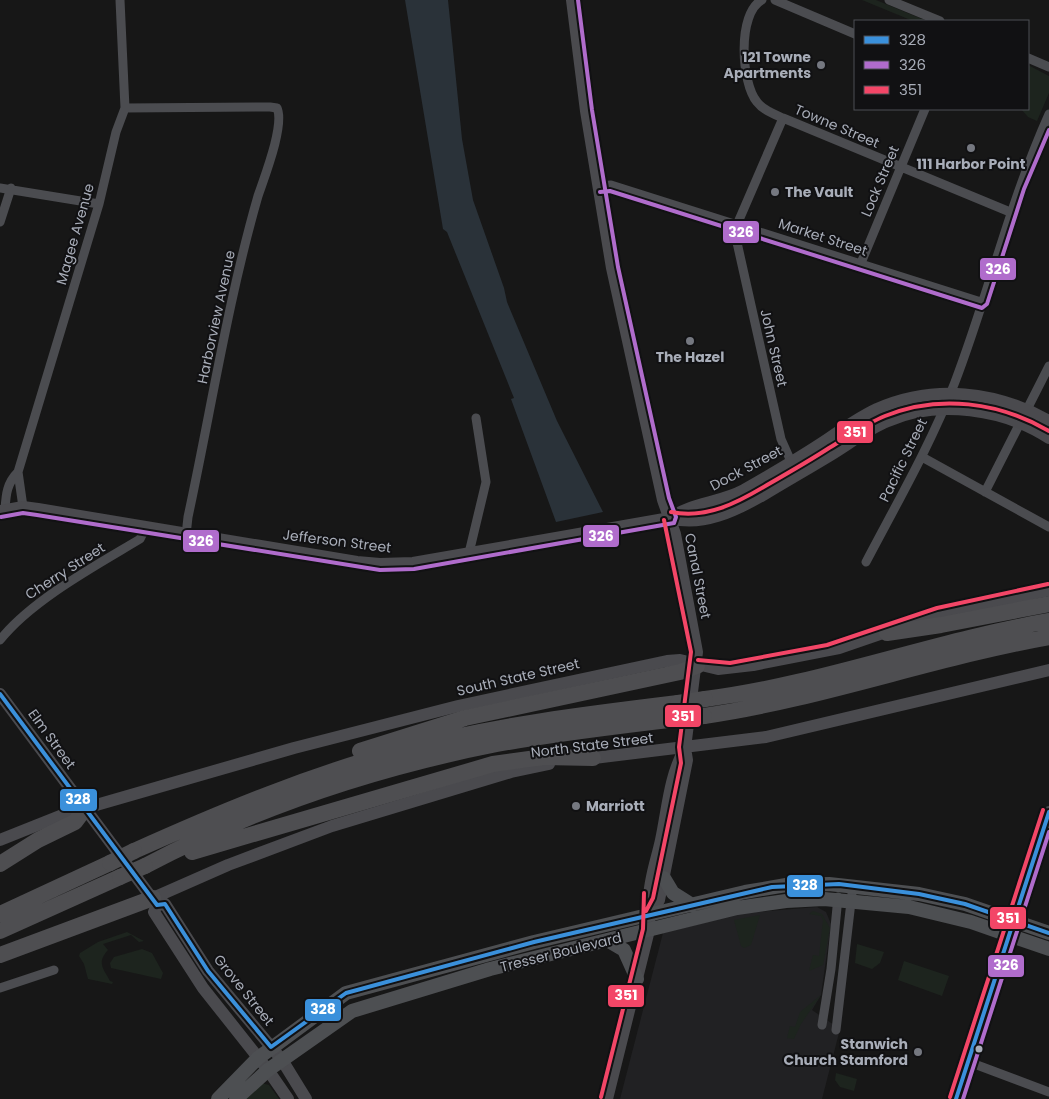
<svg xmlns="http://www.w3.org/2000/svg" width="1049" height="1099" viewBox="0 0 1049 1099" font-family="Poppins,sans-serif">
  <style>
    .built { fill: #212123 }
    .green { fill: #1d241e }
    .water { fill: #2a3239 }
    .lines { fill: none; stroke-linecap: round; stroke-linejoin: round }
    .street { stroke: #4b4c50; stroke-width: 9 }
    .secondary { stroke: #4a4a4e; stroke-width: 12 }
    .primary { stroke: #4d4f52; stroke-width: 14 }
    .highway { stroke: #4e4e51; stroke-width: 16 }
    .highway-bridge { stroke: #4e4e51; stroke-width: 16 }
    .bus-1-casing { stroke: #111113; stroke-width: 8 }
    .bus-2-casing { stroke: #111113; stroke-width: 8 }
    .bus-3-casing { stroke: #111113; stroke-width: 8 }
    .bus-1 { stroke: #3a90db; stroke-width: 4 }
    .bus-2 { stroke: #b06ccc; stroke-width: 4 }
    .bus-3 { stroke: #f34667; stroke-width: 4 }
    .poi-dot { fill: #757880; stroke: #111113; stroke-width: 2 }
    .bus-dot { fill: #a8adb8; stroke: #111113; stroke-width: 2 }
    .labels { text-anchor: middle; stroke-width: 4; stroke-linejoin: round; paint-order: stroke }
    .poi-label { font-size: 14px; font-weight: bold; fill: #a8adb8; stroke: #111113; text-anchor: end }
    .street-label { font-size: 14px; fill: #a8adb8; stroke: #111113 }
    .line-badge { stroke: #111113; stroke-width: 2 }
    .badge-label { font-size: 14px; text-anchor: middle; font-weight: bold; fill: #fff }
  </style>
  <rect width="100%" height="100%" fill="#171717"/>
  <path class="built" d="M817,907l9,5 5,12 -10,71 -9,15 28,19 -18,70h-202l43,-166 80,-20z"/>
  <path class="green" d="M862,0h14l51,21h-14z
    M1028,65l21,11v17l-12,28 -9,-4 -7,-8h7z
    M813,911l9,3 8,14 -7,37 -14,6 4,-16 6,1 4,-36 -2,-4 -12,-2z
    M760,915l-9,30 -7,3 -3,-2 -7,-26z
    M127,932l17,9 -5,1 -8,-7 -28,9 5,6c-12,13 -4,19 2,31l3,1 -1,2 -24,-5 -4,-15 -5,-8 1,-3 18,-11z
    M857,944l27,8 -4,11 -8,6 -17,-6z
    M142,949l10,4 11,20 -2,6 -50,-11 -1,-5 4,-6z
    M904,961l45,15 -7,20 -44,-16z
    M821,995l-20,29 -7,15 -7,-1 3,-12 5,1 5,-15z
    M836,1073l21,6 -3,12 -14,-4 -5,-7z
    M262,1083l7,2 10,14h-35z"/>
  <path class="water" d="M405,0h43l14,139 11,61 31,88 3,14 50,119 46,91 -47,10 -45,-123 3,-1 -67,-166 -4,-3z"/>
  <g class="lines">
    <path class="street" d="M762,0c-25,13 -21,83 -5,102 6,8 17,12 26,16l227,94
      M775,0l80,34
      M889,0l51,21
      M1028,58l21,9
      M125,108l145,-1 7,1c8,17 -13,70 -19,88 -30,104 -47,214 -70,321l-2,18
      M783,118l-44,102 -3,18 45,201 16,36
      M599,186l12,-1 370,117
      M0,188l99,16
      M0,222l11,-34
      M861,263l64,-154
      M922,457l127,70
      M18,472l5,35
      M985,492l64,-126
      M5,509c1,-15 2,-26 13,-37l81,-268 17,-72 9,-24 -5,-108
      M469,553l17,-71 -10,-64
      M866,562c31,-59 65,-118 89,-180 34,-89 55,-181 94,-268
      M0,640c32,-40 95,-74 140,-101l6,-12
      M0,988l54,-18
      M822,1025l9,-56 7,-72
      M836,1030l17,-145
      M969,1062l80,30"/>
    <path class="secondary" d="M572,0l14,111 26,157 51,232 12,34 22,118 -12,96 2,12 -28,140 -8,14
      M0,511l23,-4 15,2 319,53 23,2 33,-1 257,-45c21,-15 50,-15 74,-28 28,-16 57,-33 84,-51 16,-11 32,-22 49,-30 57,-25 119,-18 172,12
      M670,518c32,9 65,-7 93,-23 23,-14 46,-27 69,-41 18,-11 36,-25 56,-33 49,-22 117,-12 161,17
      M0,694l157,211
      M586,759l180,-22 283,-67
      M0,840l65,-26 229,-66 164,-42 209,-45 13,-1 38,9 35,-4 86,-17 99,-34 111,-24
      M153,898l75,-33 104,-39 179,-54 38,-8
      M157,905l8,-1 43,67 74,89 24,39
      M157,905l-3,7 49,76 65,82 20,29
      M607,1099l42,-169c1,-11 -1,-19 0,-30 0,-20 8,-41 12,-60 7,-33 8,-62 24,-92
      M956,1099l93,-287"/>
    <path class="primary" d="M664,878l9,15 19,12
      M607,940l17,10 13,29
      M218,1099l40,-41 88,-65 188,-51 211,-50 41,-7 43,-1 90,10 46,10 84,29
      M236,1099l32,-29 84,-59 138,-42 247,-61 49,-7 38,-2 85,8 62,15 78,27"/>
    <path class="highway" d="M887,633l54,-8 108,-21
      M705,699c117,-15 228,-58 344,-78
      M704,716c117,-17 228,-58 345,-79
      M360,751l105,-33 215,-46 17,-6
      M134,851c89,-40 178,-77 272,-102 90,-24 181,-35 272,-46
      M192,852l301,-88 51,-7 49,1
      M0,864l38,-24 37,-18 9,-12
      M145,866c110,-58 230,-98 352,-122 60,-11 120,-18 180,-25
      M0,914l110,-51
      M0,931l120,-54
      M0,955l153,-57"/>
    <path class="highway-bridge" d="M678,703l27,-4
      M677,719l27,-3
      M110,863l24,-12
      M120,877l25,-11"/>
    <defs>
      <path id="bus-1" d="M0,694l157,211
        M157,905l8,-1 43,67 63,76 75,-54 188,-51 238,-55 67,-3 80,10 46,10 84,29
        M956,1099l93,-287"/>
      <path id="bus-2" d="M600,192l10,-1 372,117 5,-4 37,-115 25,-59
        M1,517l22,-4 14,2 343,55 34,-1 260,-46 2,-6 -7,-19 -51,-231 -26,-157 -14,-110
        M963,1099l86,-267"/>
      <path id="bus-3" d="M671,512c36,7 66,-9 96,-27 21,-12 42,-24 62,-37 19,-11 36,-24 56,-32 54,-22 114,-14 164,15
        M698,660l32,3 97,-18 110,-37 111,-24
        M646,911l7,-13 28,-135 -2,-16 12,-95 -27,-132
        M601,1097l42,-168 1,-36
        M950,1097l93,-287"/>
    </defs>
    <use href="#bus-1" class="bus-1-casing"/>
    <use href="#bus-2" class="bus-2-casing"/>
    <use href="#bus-3" class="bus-3-casing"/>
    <use href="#bus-1" class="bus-1"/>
    <use href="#bus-2" class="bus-2"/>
    <use href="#bus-3" class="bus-3"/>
  </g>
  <g class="poi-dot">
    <circle cx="821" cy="65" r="5"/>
    <circle cx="971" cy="148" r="5"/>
    <circle cx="775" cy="192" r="5"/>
    <circle cx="690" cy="341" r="5"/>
    <circle cx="576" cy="806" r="5"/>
    <circle cx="918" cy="1052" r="5"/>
  </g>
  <circle class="bus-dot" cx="979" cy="1049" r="4.5"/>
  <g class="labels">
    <g class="poi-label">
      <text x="811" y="62">121 Towne<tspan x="811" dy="16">Apartments</tspan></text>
      <text x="971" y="169" text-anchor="middle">111 Harbor Point</text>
      <text x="785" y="197" text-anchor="start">The Vault</text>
      <text x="690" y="362" text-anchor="middle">The Hazel</text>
      <text x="586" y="811" text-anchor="start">Marriott</text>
      <text x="908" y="1049">Stanwich<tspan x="908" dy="16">Church Stamford</tspan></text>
    </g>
    <g class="street-label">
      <text transform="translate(837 126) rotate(23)" y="5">Towne Street</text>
      <text transform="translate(880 181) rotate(-67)" y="5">Lock Street</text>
      <text transform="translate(75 234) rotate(-74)" y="5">Magee Avenue</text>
      <text transform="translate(823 237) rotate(18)" y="5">Market Street</text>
      <text transform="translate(216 317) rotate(-78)" y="5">Harborview Avenue</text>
      <text transform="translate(774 348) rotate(77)" y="5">John Street</text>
      <text transform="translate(903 460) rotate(-64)" y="5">Pacific Street</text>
      <text transform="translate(746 468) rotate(-28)" y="5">Dock Street</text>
      <text transform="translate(337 541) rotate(7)" y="5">Jefferson Street</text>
      <text transform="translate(65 571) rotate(-33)" y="5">Cherry Street</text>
      <text transform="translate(698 576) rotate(79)" y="5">Canal Street</text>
      <text transform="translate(518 677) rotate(-13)" y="5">South State Street</text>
      <text transform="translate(52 739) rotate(54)" y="5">Elm Street</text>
      <text transform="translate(592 745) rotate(-7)" y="5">North State Street</text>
      <text transform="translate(561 952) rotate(-14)" y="5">Tresser Boulevard</text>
      <text transform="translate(244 990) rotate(51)" y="5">Grove Street</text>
    </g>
  </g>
  <g class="line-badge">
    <rect x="722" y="220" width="38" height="24" rx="5" fill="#b06ccc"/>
    <rect x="979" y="257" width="38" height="24" rx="5" fill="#b06ccc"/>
    <rect x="836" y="420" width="38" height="24" rx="5" fill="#f34667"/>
    <rect x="582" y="524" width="38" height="24" rx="5" fill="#b06ccc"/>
    <rect x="182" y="529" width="38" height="24" rx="5" fill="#b06ccc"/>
    <rect x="664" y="704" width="38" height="24" rx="5" fill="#f34667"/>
    <rect x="59" y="788" width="39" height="24" rx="5" fill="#3a90db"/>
    <rect x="786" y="874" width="38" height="24" rx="5" fill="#3a90db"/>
    <rect x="989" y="906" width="38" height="24" rx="5" fill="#f34667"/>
    <rect x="987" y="954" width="38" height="24" rx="5" fill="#b06ccc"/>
    <rect x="607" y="984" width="38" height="24" rx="5" fill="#f34667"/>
    <rect x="304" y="998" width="38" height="24" rx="5" fill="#3a90db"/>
  </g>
  <g class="badge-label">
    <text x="741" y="237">326</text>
    <text x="998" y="274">326</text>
    <text x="855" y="437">351</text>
    <text x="601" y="541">326</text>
    <text x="201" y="546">326</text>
    <text x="683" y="721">351</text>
    <text x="78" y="804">328</text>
    <text x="805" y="890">328</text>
    <text x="1008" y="923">351</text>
    <text x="1006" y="970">326</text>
    <text x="626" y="1000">351</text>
    <text x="323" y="1014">328</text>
  </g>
  <rect x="854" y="20" width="175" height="90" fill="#111113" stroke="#4d4f55"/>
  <rect x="864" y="36" width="25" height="8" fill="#3a90db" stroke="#4d4f55"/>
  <text x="899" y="45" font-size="15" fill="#a8adb8">328</text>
  <rect x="864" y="61" width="25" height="8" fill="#b06ccc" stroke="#4d4f55"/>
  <text x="899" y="70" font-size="15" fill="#a8adb8">326</text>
  <rect x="864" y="86" width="25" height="8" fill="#f34667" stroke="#4d4f55"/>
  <text x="899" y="95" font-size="15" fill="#a8adb8">351</text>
</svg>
